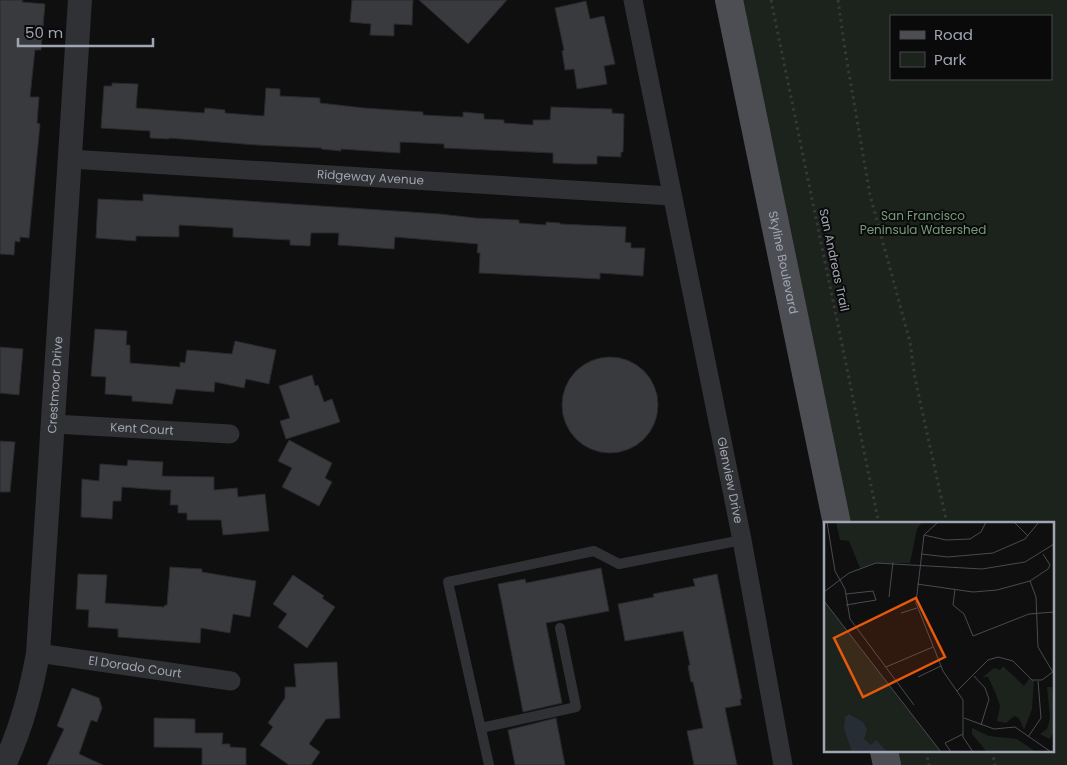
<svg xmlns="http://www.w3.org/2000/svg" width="1067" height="765" viewBox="0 0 1067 765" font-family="Poppins,sans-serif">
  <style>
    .green { fill: #1c231c; fill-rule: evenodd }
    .building { fill: #393a3e; stroke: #29292c }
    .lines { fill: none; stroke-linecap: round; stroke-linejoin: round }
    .path { stroke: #36383c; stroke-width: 3; stroke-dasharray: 2.5 4; stroke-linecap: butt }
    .service { stroke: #303135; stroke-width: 10 }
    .minor { stroke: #303135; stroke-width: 19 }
    .tertiary { stroke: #303135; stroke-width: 24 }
    .primary { stroke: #4c4e54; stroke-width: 28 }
    .labels { text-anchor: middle; stroke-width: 4; stroke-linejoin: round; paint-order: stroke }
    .street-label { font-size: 12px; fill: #a0a5b2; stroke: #0a0a0b }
    .park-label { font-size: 12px; fill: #769d7a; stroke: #0a0a0b }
    .inset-road { fill: none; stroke: #494b51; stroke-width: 1 }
    .view { fill: #e8590c; fill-opacity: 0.15; stroke: #e8590c; stroke-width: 2.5 }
    .inset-edge { fill: none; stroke: #a0a5b2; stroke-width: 2.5 }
  </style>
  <rect width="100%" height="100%" fill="#0f0f10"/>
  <path class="green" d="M729,0h338v765h-180l-3,-14h169v-227h-216zM891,16h160v63h-160z"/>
  <path class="building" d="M0,0h23l-1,2 23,2 -4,46h-6l-5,47h9l-2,26 3,1 -11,114 -9,-1v5l-5,-1 -1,14 -14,-1z
    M352,0h61l-1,25 -18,-1v12l-24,-1 1,-11 -21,-2z
    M419,0h88l-39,44z
    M586,1l4,18 14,-3 11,48 -11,2 3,18 -30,5 -3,-20 -9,1 -3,-19 2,-1 -9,-42z
    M112,83l26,1 -2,24 68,5 1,-5 20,2v3l39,3 2,-28 14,1v7l40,2v5l44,5 59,4v3l40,2v-5l21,2v5l20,1v3l29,2v-5h17l1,-13 61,2v4l12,1 -1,38h-2v5l-24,-1v8h-22l-22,-1v-10l-109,-5v-4l-44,-2v11l-59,-4v2l-20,-2 1,-1 -65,-3 -88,-7v1l-19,-1v-7l-49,-3 3,-42h8z
    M143,194l297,20 35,4 44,2v3l27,2v-3l14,1v1l66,3 -1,15 6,1v5h14l-2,28 -43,-3v6l-121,-6 1,-20h-3l1,-9 -83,-7 -1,12 -56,-4 1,-12h-28l-1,13 -20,-1v-5l-57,-3v-9l-54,-3v12l-43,-1v5l-40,-3 2,-39 45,2z
    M95,329l32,2 -1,14h4v18l50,4v-5l5,1 2,-13 45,4 3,-13 41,9 -7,34 -23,-5 -2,9 -29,-6 -1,10 -38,-3 -4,15 -40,-3v-5l-27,-2 1,-17 -15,-1z
    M0,347l23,2 -4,46 -19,-2z
    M562 405a48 48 0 1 1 96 0a48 48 0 1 1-96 0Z
    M312,375l3,11 3,-1 6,17 8,-3 8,23 -54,17 -6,-18 10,-3 -11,-32z
    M289,440l43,23 -7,15 7,4 -13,24 -37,-19 10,-19 -14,-7z
    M0,441l15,1 -5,50h-10z
    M128,460l35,2 -1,14 52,1v13l23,-2 1,9 27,-3 4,37 -46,4 -2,-15h-34v-7h-9v-8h-8l1,-15h-10l-39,-3 -1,14h-8l-1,18 -31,-2 1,-38 17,2 1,-17 27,2z
    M170,567l32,2v3l54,9 -6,36 -17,-3 -3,19 -29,-5 -1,15 -82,-6v-8l-30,-2 1,-17 -13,-1 2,-35 29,1 -2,28 59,4 1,-2h2z
    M601,568l8,43 -63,12 16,80 -39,9 -25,-128 27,-5 1,4z
    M717,574l25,125h-2l1,6 -16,3 12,57h-43l-7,-34 16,-3 -10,-46h-2l-3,-16 2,-1 -7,-34 -58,10 -7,-37 36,-7 -1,-3 42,-8 -2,-7z
    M293,575l31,21 -2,2 13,9 -28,41 -29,-21 9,-13 -14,-10z
    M337,662l3,56 -14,1 -17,25 11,8 -9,13h-22l-29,-20 13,-18 -5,-4 17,-25v-11h11l-2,-23z
    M72,688l27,10 3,10 -5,14 -6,-2 -12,34 24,11h-56l17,-36 -7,-3z
    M154,718l41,1v14h28l-1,11h8v3l16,1v17h-44v-17l-48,-1z
    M556,718l9,47h-50l-7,-35z"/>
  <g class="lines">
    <path class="path" d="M771,0l108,524
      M838,0l7,50 25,145 40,147 5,36 32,146
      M926,751l3,14
      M992,751l3,14"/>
    <path class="service" d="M481,728l95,-21 -16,-79
      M489,765l-41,-183 146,-31 25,13 123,-24"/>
    <g class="minor">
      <path id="s1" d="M633,0l109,540 41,225"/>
      <path id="s2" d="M70,159l601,37"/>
      <path id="s3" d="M54,424l176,10"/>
      <path id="s4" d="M38,653l193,28"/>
    </g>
    <path class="tertiary" id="s5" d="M4,765c17,-35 27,-73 34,-112l42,-653"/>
    <g class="primary">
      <path id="s6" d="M729,0l108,524"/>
      <path d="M884,751l3,14"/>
    </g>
  </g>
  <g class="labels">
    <g class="street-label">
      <text dy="4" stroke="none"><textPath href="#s2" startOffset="301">Ridgeway Avenue</textPath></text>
      <text transform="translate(834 260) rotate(78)" y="4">San Andreas Trail</text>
      <text dy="4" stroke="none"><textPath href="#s6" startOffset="268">Skyline Boulevard</textPath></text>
      <text dy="4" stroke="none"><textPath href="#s5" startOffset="386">Crestmoor Drive</textPath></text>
      <text dy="4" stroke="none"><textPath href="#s3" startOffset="88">Kent Court</textPath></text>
      <text dy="4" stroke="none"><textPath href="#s1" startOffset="490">Glenview Drive</textPath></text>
      <text dy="4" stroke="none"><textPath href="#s4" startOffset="98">El Dorado Court</textPath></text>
    </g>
    <g class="park-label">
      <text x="923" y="220">San Francisco<tspan x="923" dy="14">Peninsula Watershed</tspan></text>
    </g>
  </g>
  <g transform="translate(824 522)">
    <rect width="230" height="230" fill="#0f0f10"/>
    <path d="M12,0h86l-5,7 -7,34h-34l-16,5 -11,-27 -9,-1zM0,79l117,151h-117zM179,144l21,20 5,-7 5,1 -2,29 -8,21 -5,-12 -5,-2 -8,7 -9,-2 3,-15 -4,-12 -8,-17h-5l11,-9 6,2zM223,165h5l2,12v32l-4,8 -10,-5 7,-5 3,-11zM148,206l17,8 28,3 19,13h-49l-15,-18z" fill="#1c231c"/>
    <path d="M25,192l14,8 4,8 -3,9 7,6 5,-5 11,12h-35l-8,-24 1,-11z" fill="#262d34"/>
    <path class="inset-road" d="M3,0l8,49 10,18 5,30 64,86M114,0l-14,13 -8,68 27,68 20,29v37l10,15M190,0l14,14M100,13l22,5 24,-1 11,-7 5,-10M97,32l27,3 45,-4 32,-14 14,-17M206,59l6,16 2,50 16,27M93,62l56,8 24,-2 33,-9 18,-12 2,-4 -7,-11M131,67l-2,16 11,9 9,22 56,-22 25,-2M0,70l25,-19 27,-10 106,6 43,-7 29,-18M22,72l27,-3 3,9 -30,5M65,75l4,-35M0,79l117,151M77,91l16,-5M62,145l47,-20M150,154l11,12 4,11 -8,26M94,155l23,-11M133,169l31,-31 10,-3 15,4 19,19h10l12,-9M140,196l30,11 21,-2 36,25M204,215l13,-19 -3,-37M127,230l-6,-9 18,-9"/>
    <path class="view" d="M92,76l29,59 -82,40 -29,-59z"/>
    <rect width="230" height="230" class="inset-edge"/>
  </g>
  <rect x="890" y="15" width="162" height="65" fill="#0a0a0b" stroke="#46484e"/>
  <rect x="900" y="31" width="25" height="8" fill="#4c4e54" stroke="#46484e"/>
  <text x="934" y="40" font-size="15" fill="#a0a5b2">Road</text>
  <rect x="900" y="52" width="25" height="15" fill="#1c231c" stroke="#46484e"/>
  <text x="934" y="65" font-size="15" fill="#a0a5b2">Park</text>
  <path d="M18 38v8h135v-8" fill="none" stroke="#a0a5b2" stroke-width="2.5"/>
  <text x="25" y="38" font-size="15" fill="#a0a5b2" stroke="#0a0a0b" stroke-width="4" paint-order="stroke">50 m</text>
</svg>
